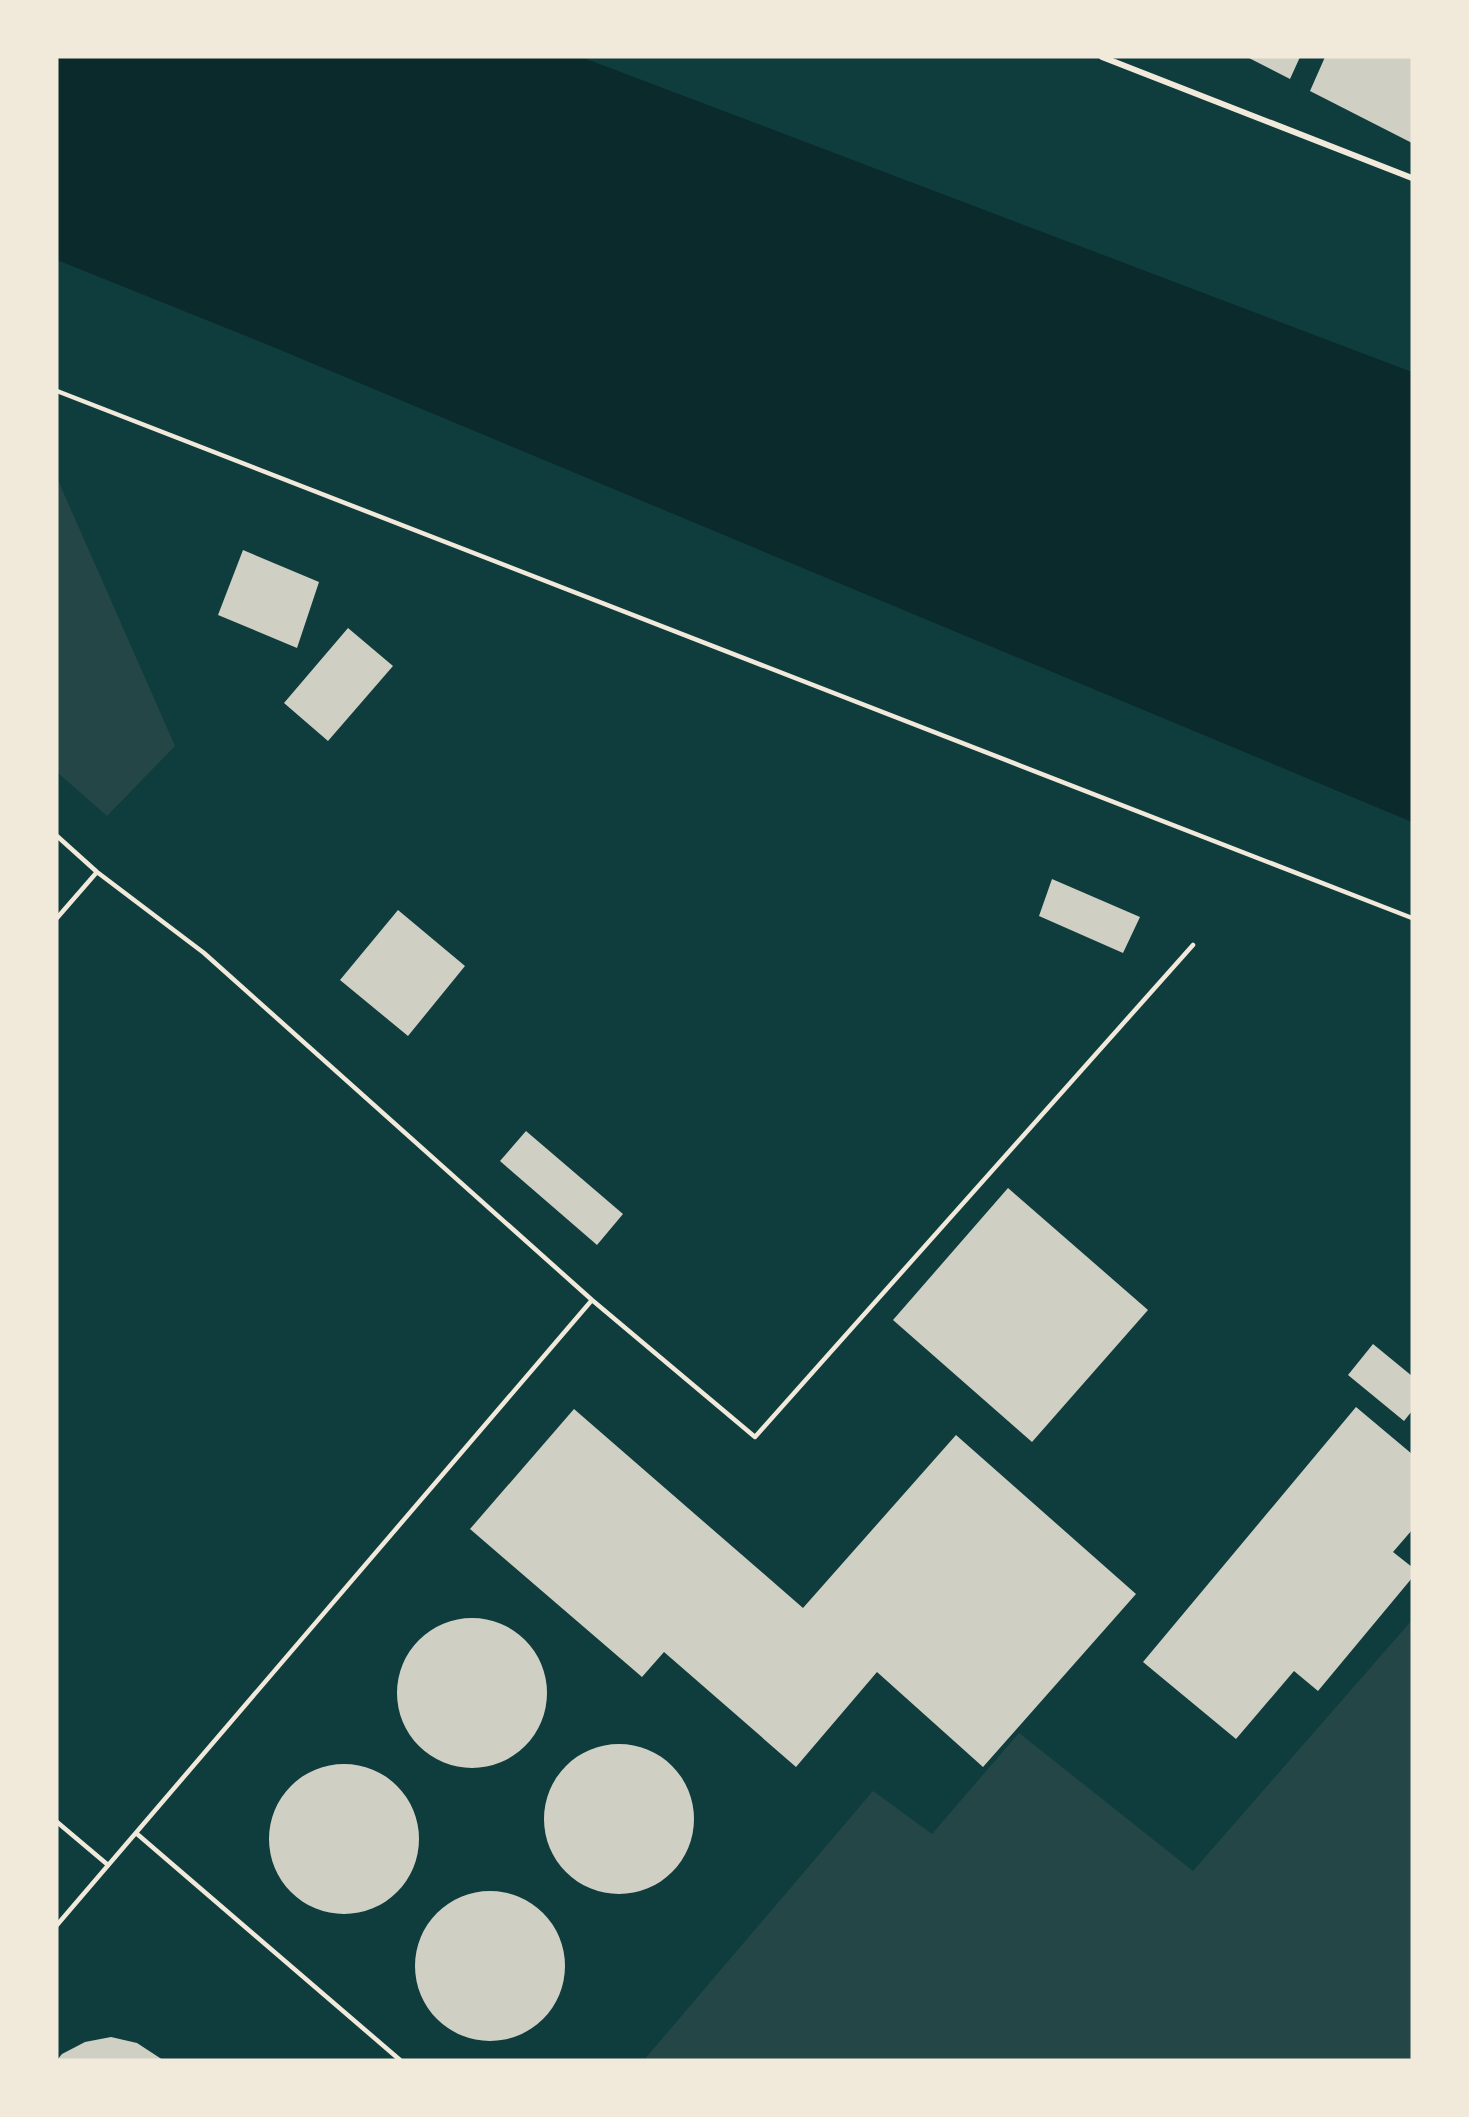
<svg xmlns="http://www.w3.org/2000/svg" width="1469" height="2117" viewBox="0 0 1469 2117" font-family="Commissioner,sans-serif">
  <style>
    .green { fill: #244646 }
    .water { fill: #0a2a2b }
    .building { fill: #cfcfc3 }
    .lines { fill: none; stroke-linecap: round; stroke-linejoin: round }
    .service { stroke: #f1e9da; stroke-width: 4.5 }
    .minor { stroke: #f1e9da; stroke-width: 6 }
  </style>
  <rect width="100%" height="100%" fill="#0f3d3e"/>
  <path class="green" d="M57,478l118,268 -68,70 -50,-44z
    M1412,1620v440h-768l229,-269 59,43 87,-101 174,138z"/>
  <path class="water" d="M57,57h524l831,315v450l-1146,-478 -209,-84z"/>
  <path class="building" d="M1247,57h53l-10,22z
    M1325,57h87v86l-102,-52z
    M243,550l76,32 -22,66 -79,-33z
    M348,628l45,38 -65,75 -44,-38z
    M1052,879l88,38 -17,36 -84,-37z
    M398,910l67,56 -57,70 -68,-56z
    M526,1131l97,83 -26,31 -97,-84z
    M1008,1188l140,122 -116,132 -139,-122z
    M1373,1344l39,32v35l-8,10 -56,-46z
    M1356,1407l56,47v76l-19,22 19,15v11l-94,113 -24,-20 -58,68 -93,-77z
    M574,1409l229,199 153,-173 180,159 -153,173 -106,-95 -81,95 -132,-115 -22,25 -172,-148z
    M397 1693a75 75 0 1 1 150 0a75 75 0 1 1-150 0Z
    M544 1819a75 75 0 1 1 150 0a75 75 0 1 1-150 0Z
    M269 1839a75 75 0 1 1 150 0a75 75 0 1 1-150 0Z
    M415 1966a75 75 0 1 1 150 0a75 75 0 1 1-150 0Z
    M111,2037l26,6 26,17h-106l5,-6 23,-12z"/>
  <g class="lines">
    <path class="service" d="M57,391l1355,527
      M57,836l40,36 107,81 388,347 163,137 438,-492
      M57,918l40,-46
      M57,1822l51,43
      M136,1833l264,227
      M57,1925l535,-625"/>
    <path class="minor" d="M1102,57l310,121"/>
  </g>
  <rect width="1469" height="2117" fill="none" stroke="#f1e9da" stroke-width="117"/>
</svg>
